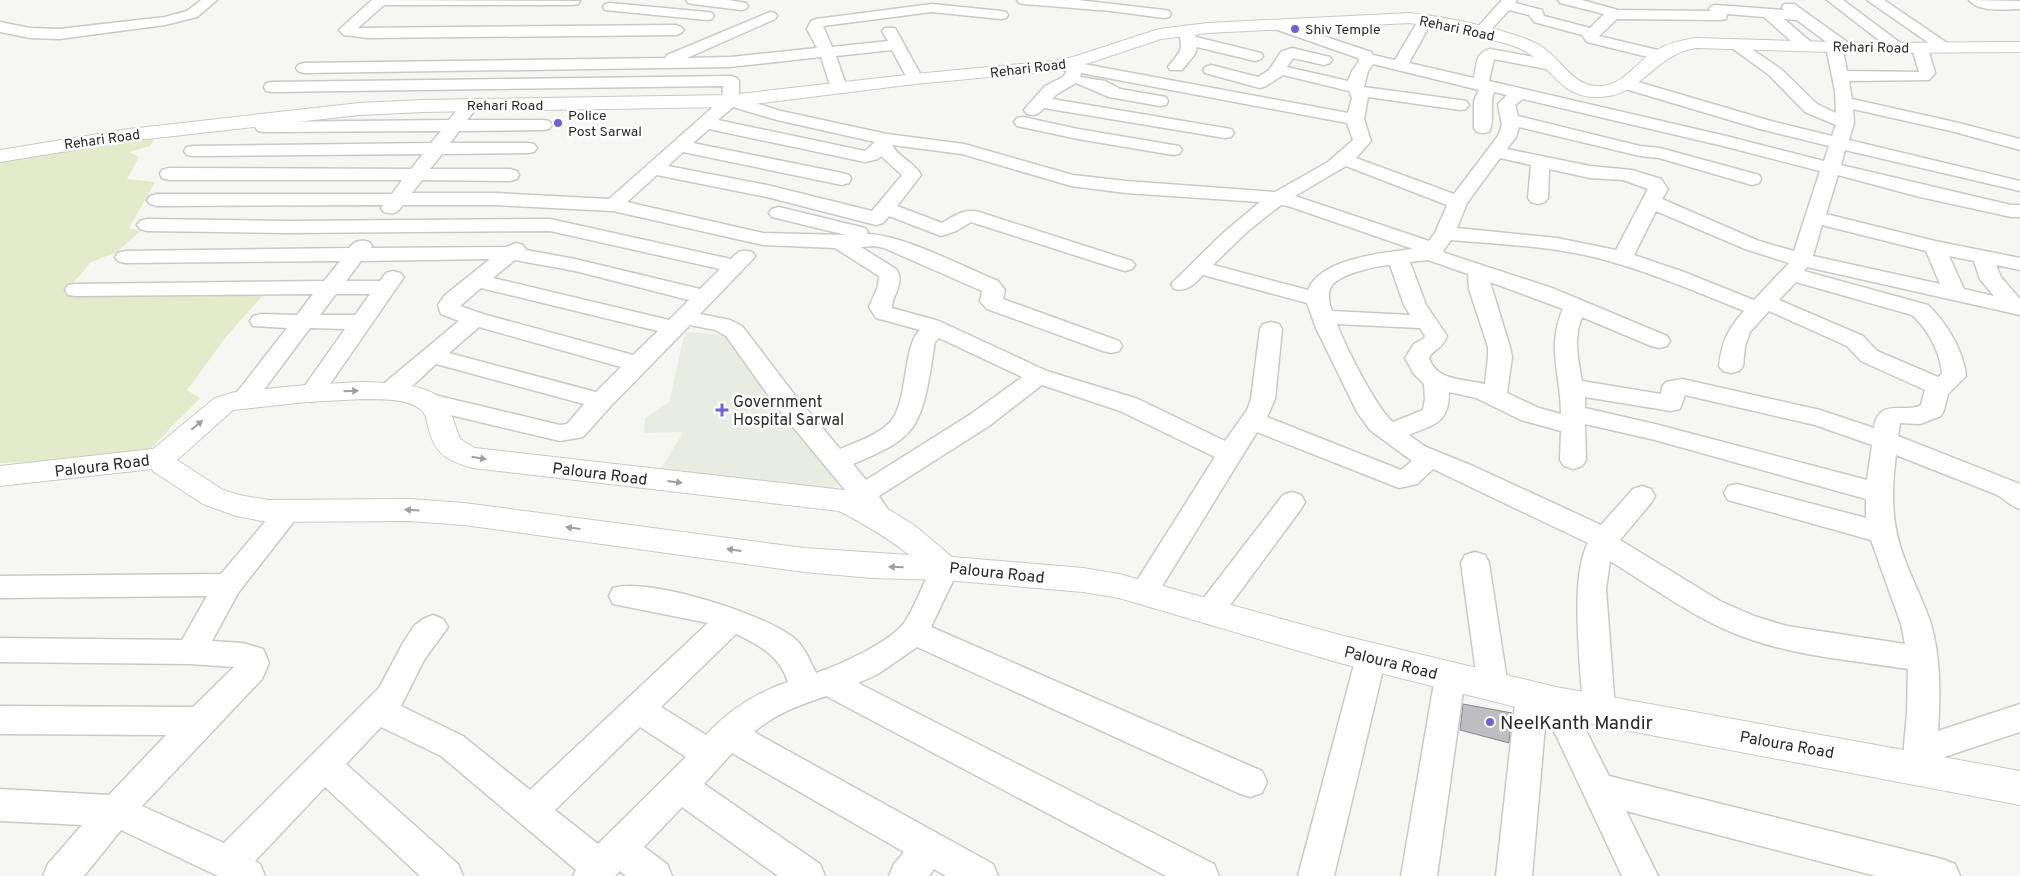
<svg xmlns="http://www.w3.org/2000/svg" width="2020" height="876" viewBox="0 0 2020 876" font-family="Overpass,sans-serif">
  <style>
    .built { fill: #e9ece0 }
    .green { fill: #e3ebca }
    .building { fill: #bdbdc2; stroke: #88888d }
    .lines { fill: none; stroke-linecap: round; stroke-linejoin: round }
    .minor-casing { stroke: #c9cac6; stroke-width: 3 }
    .major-casing { stroke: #c9cac6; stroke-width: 2 }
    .minor { fill: #fff; fill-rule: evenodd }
    .major { fill: #fff; fill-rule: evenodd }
    .oneway { fill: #9f9f9e }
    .poi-dot { fill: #735ed8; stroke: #fff; stroke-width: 2 }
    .labels { text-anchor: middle; stroke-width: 5; stroke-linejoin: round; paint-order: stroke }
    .far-street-label { font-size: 14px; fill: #292a28; stroke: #fff }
    .far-poi-label { font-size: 14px; fill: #292a28; stroke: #fff; text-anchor: start }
    .poi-label { font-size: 16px; fill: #292a28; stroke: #fff; text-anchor: start }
    .street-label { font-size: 16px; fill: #292a28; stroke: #fff }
    .near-poi-label { font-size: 19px; fill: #292a28; stroke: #fff; text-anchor: start }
  </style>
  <rect width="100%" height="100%" fill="#f6f7f2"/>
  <path class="built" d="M685,332l41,3 113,139 -6,19 -175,-19 25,-42 -39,1 1,-15 24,-16z"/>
  <path class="green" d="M156,136l-6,10 -21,6 10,5 -12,22 28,3 -26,46 11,3 -23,21 -26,10 -27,32h200l-38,43 -39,53 13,8 -51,52 -88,11 -61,2v-303z"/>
  <path class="building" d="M1463,704l49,9 -3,30 -49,-13z"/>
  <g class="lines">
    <defs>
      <path id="minor" d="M201,0h16l-20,17 -32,8 -106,14 -29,-1 -30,-6v-10l30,6 29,1 106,-12 22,-6z
        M372,0l208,1 -2,3 -5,1h-189l-26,23 318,-3 5,2 3,3 -3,3 -5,2 -308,3 -24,-3 -5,-5 3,-3z
        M686,0h42l18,3 2,3 -2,3 -5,1 -48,-6 -5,-1z
        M1017,0h61l86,10 5,1 2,3 -2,3 -5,1 -53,-7 -87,-7 -5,-1z
        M1502,0h15l-2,3 27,7 2,6 46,12 14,-14 -44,-11 -2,-3h24l36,10 92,1 -1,-2 2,-3 5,-1 68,5 -2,-3 2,-3h10l56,40 2,3 -2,3 -7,1 4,20 72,1 -7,-24 2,-3h12l2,3 7,25 -6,7 -80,1 3,18 107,24 61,16v11l-65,-18 -102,-23 1,14 -5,17 171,41v10l-175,-41 -4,15 170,40h9v12h-9l-95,-21 -78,-21 -12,39 109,27 85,17v12l-24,-5 5,12 19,22v16l-213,-48 -3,4 124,34c18,17 36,46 38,71l-18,18 -4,16 -3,6 -21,8 -20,-1 -2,13 122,48v25c-10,-3 -16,-11 -25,-15l-99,-39c-5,37 -5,70 9,105 8,22 19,42 26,64 10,35 9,71 7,107l82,-27v28l-85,28 -1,8 -4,10 -12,5 -12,-5 -4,-10 5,-55 1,-44c-57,-9 -118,-13 -172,-35 -45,-18 -85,-48 -126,-73l-4,28 9,120 -5,10 -11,4 -11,-4 -5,-10c-2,-42 -14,-131 5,-166l-155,-74 -16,15 -18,4 -142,-56 -104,169 -10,3 -10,-3 -4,-8 86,-136 -95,-46 -78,-26 -53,41 -110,70 15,23 -3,7 -10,3 -10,-3 -17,-25 -78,-95 -50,-70 -11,-6 -25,-5 -80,82 -27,30 -23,4 -139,-33 -3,-6 3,-6 9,-2 130,31 7,-1 17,-20 -148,-40c-15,13 -35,38 -55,32l-4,-5 4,-5 78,-65 -18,-7 -3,-9 6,-9 46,-37 -129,2 -15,20h34l6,-8 7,-2 7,2 4,4 -85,123 -8,2 -8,-2 -4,-6 46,-65 -35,-1 -58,78 -9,2 -9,-2 -3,-6 56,-72 -34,-2 -3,-5 3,-5 8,-2 36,1 16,-21 -237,2 -8,-1 -3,-5 3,-5 8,-1 248,-3 16,-20 -215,2 -7,-2 -3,-4 3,-4 7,-2 224,-3c6,-7 11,-9 20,-6l3,4 -1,2 135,-1 10,-4 7,2 3,5 49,9 125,30 20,-20 -170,-38 -262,2 -141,-2 -7,-2 -3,-4 3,-4 7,-2 141,2 262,-2 181,40c7,-8 11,-10 21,-7l3,4 -3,4 -52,54 30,6 12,6 52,68 46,55c16,-7 39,-14 51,-28 17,-19 12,-77 29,-91l-44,-12 -7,-11 9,-21 1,-10 -44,-28 -72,-3 -150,-34 -118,-6h-92c-6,8 -9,10 -19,7l-3,-4 2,-3 -226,1 -7,-2 -3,-4 3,-4 7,-2h235l10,-14h-233l-7,-2 -2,-4 2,-4 7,-2 242,1 12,-15 -230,2 -6,-1 -3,-4 3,-4 6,-1 238,-3 10,-12 -177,1 -6,-1 -3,-4 3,-4 6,-1 185,-2c8,-9 13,-22 27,-19l3,4 -12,15h76l6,1 3,4 -3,4 -6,1 -84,1 -9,12h78l6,1 3,4 -3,4 -6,1 -86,1 -12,15h80l7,2 2,4 -2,4 -7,2 -88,-1 -10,13h83l114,6 113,-100 1,-13 -451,6 -6,-1 -2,-4 2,-4 6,-1 459,-6 6,2 2,3v17l42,13 106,23 77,10 109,31 53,6 149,11 53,-30 25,-22 -6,-17 -266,-50 -1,4 25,4 15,8 46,8 2,4 -2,4 -6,1 -51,-9 -33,-14 -19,11 -5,5 173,29 6,1 3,4 -3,4 -6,1 -181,-30c-5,6 -9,8 -17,6l-3,-4 21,-24 18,-9 4,-6 -11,-3 -2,-3 2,-3 6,-2 286,53 4,-15 -3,-7 -66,-16 -17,11 -6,2 -55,-15 -2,-3 2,-3 6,-2 47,12 11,-7 12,-18 5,-2 6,-2 38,9 2,3 -2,3 -6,2 -31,-7 -6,9 61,14 4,-10 7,-10 -1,-3 -86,-30 -3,-3 3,-3h10l89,30 2,3 22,5 26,-44h10l2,3 -24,44 65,15c3,-14 1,-25 16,-29l61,11 6,2 2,3 -2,3 -6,2 -57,-11 -5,22 237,55 98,25 5,-15 -69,-17 -138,-41 -2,-4 2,-4 6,-1 143,42 61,15 4,-11 -31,-13 -36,-37 -44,-32 3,-3h10l43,29 36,35 19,9 -1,-22 -9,-44 3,-3 -32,-24 -13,-1 28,24 2,3 -2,3h-12l-36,-32 -37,-3 -1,5 -5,1 -104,-1 -18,17 67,16 2,3 -2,3 -6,2 -73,-18 -5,-7 -48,-13 -5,-7 -20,-5 -23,25h-10l-3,-3 3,-3zM1373,64l106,26 -5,11v27l3,4 6,1 6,-1c6,-9 0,-28 5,-40l13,3 -9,9 4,21 -4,11 -44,58 -98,-36 15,-17 -7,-22 4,-22 92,13 6,-1 3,-4 -3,-4 -6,-1 -96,-13 4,-16zM1523,99l200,47 97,25 -26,80 -35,-10 -97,-42 6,-10 -7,-10 -29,-9 -42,-4 -83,-17 9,-12 3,-10 121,29 19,2 93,27 7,-2 2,-4 -2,-4 -99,-27 -20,-2 -122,-30 -3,-11zM733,107l44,13 98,22 -10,9 -147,-31zM709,129l156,33 13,-3 3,-3 21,19 -30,36 -105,-26 -99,-19 15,-14 159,33 7,-2 2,-4 -2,-4 -7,-2 -149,-30zM892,145l70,9 109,32 55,7 134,9 -38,32 -51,50 3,5c14,3 20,-5 29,-14l104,28 9,25 41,84 13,18 42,31 -11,9 -134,-53 8,-18 7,-70 -3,-5 -8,-2 -8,2 -3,5 -9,70 -4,11 -22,31 -87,-42 -91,-28 -108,-50 -47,-13c0,-14 14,-25 4,-39l-35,-22 14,-1 9,2 98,43 -2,10 7,8 116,42 8,2 8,-2 3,-5 -3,-5 -116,-42 2,-9 -7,-9c-32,-13 -99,-48 -132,-47l2,-2 -3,-4 -86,-21 -7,2 -3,4 3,4 74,18 -83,-2 -136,-31 30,-27 110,22 109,28 7,-2 6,-7 52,20 15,-5 15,-9 147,47 7,2 7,-2 3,-4 -3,-4 -153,-49c-15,-4 -25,4 -37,11l-45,-17 24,-31c-7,-13 -23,-18 -29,-30zM1500,158l31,7 -3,33 3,4 7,2 7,-2 3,-4 1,-29 41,9 33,2 25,9 -32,61 -59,-12 -100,-10 10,-25zM1346,166l101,39 -12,28 -6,8 -134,-45zM1281,205l7,1 125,43c-30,4 -92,9 -105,41l-95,-25 35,-34zM1656,211l89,38 44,14 -35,37 -70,-28 -50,-17zM1822,225l104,26 14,33 -127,-28zM1451,240c47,4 96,6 143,17 51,13 101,34 150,54 -17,19 -22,31 -25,55l4,5 8,2 8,-2 4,-5 2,-20 5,-14 19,-21 78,35 14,15 64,29 -4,15c-16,9 -43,-8 -47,23l-54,-18 -138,-31 -16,3 -4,5 -1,7 -79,-13c-4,-22 -9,-43 0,-64l69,29 8,2 8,-2 3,-5 -3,-5 -115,-48 -107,-35 -2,-2zM1949,256l25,5 6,18 14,17 -30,-7zM515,260l60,11 114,29 -20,20 -176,-42zM1428,260l40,14 1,15 19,58v10l-3,27c-21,-5 -49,-3 -56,-26 5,-10 12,-7 18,-22l-21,-31 -16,-43zM1390,265l14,40 6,10 -78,-4c-3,-8 -5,-16 -1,-24 7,-13 45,-21 59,-22zM1490,282l73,27c-17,38 -2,66 -2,105l-22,-6 -32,-15 5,-36 -2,-10zM1796,282l116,33c15,13 29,38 30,59l-4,3 -61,-26 -14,-15 -84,-36zM481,288l177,43 -25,24 -150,-41 -23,-8zM336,294h34l-15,21h-35zM1337,324l83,4 5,8 -2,3 -9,5 -9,14 9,16 10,10 1,15 -2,11 -30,12c-16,-13 -48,-76 -56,-98zM479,327l142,40 -25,25 -147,-39zM939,338l83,39 -51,37 -105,66 -13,-16c18,-8 40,-16 54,-30 20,-19 23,-66 28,-92zM1449,392l27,6 45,22 40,11 -1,29 4,6 9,3 9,-3 4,-6 -1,-36 70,16 211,59v19l-129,-34 -9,2 -4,7 4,7 143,40 30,84 4,20 -118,-18 -33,-10 -34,-15 -100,-61 31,-37 4,-7 -4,-7 -9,-3 -9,3 -32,36 -128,-59 -47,-19 -17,-12c25,-11 40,-11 40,-43zM1685,395l130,30 57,20 -5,35 -212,-56 -70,-16v-11l86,14 9,-2z
        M1827,0h16l64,48 -2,3h-12z
        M1867,0h17l69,47 -2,3h-12z
        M1969,0l51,1v8c-15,0 -41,4 -51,-9z
        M610,3l97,9 5,1 2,3 -2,3 -5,1 -102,-10 -2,-3 2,-3z
        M932,4l69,7 5,1 2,3 -2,3 -5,1 -69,-7 -109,14 9,21 56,-6 -6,-10 3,-3h10l28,51 -2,3h-12l-17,-32 -56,6 11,32 -2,4h-12l-2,-4 -10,-31 -91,10 -426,6 -6,-2 -2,-3 2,-3 6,-2 361,-5 2,-3 103,-43 5,1 2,3 -2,3 -88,39 43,-1 87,-9 -10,-19 4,-8 5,-2z
        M1186,26l5,2 5,9 65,16 2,3 -2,3 -6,2 -58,-14 -2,7 -13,16h-12l-2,-3c11,-15 17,-16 10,-36l3,-3z
        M1023,117l55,12 95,16 6,1 3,4 -3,4 -6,1 -95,-16 -61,-13 -3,-4 3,-4z
        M1292,492l9,3 4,7 -4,7 -82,111 -10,4 -10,-4 -5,-8 5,-8 84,-109z
        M289,501l9,3 4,7 -64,82 -26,48 31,2 20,6 6,14 -7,16 -120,127 82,37 155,-155 24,-45 11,-17 9,-7 10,-4 10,4 5,8 -24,33 -23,46 62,30 67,54 178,-167 -95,-19 -4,-8 4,-8c35,-11 152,26 181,50 10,8 16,23 22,35 23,-8 73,-30 88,-50 11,-15 21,-45 31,-63l10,-3 10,3 4,8 -28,59 331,144 5,11 -5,11 -12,4 -12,-4 -321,-146 -39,27 -20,9 356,181 5,12h-53l-340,-180c-27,9 -51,18 -72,36l239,132 5,12h-52l-12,-7 -5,7h-40l5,-12 10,-12 -172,-99 -28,31 116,80 5,12h-47l-96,-69 -38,40 23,17 5,12h-46l-6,-5 -5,5h-42l3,-6 -135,-114 -60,-29 -35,37 112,100 5,12h-43l-95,-89 -70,74 5,3 5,12h-47l-97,-46 -37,46h-41l5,-12 34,-39 -82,-4v-32l109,6 57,-60 -166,-1v-28l193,1 41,-40 -44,-3 -190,-2v-24l182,2 25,-44 -207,2v-22l221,-2 59,-70zM736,634c23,11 44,22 52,48 -32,11 -59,28 -82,53l-45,-28zM640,727l46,30 -88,87 -43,-34z
        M1475,552l10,3 4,8 19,124 -4,9 -11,4 -11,-4 -4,-9 -17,-124 4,-8z
        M1371,645l11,3 4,9 -52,219h-36l58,-219 4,-9z
        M1450,664l11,4 4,9 -28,199h-36l34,-199 4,-9z
        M1532,683l11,4 3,5 10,-3 11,4 42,83 333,83 13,5 5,12h-84l-250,-65 32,65h-36l-76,-162 -14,162h-36l20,-180 5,-9z"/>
      <path id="major" d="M1410,13c30,3 112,18 135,36 19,14 29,38 55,37 22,0 36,-23 53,-34 13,-8 28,-12 43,-14l172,5 152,-1v10l-152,1 -172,-5c-43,7 -54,48 -96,49 -42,2 -47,-32 -79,-48 -10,-5 -22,-7 -32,-10 -26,-7 -52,-13 -79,-16l-202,10 -47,6 -78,26 -29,6 -139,13 -185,23 -307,5 -64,3 -230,26 -129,21v-12l129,-21 230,-26 64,-3 307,-5 185,-21 139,-13 19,-4 86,-28 49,-6z
        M363,382c22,1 64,1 79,18 10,11 13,26 18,39l15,9 369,42 47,21 23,14 38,32 131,11 36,6 221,61 216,52 464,84v34l-464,-88 -216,-54 -221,-65 -36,-6 -138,-12 -73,-2 -68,-6 -340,-47 -54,-4 -142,1 -32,-6 -33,-12 -49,-32 -2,-3 -152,17v-20l153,-17 62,-51 20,-6 71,-7zM363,399c17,1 48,-2 60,13 4,4 4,12 6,18 7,26 20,31 44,38l366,43c25,13 48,26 70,44l-105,-7 -340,-45 -54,-4 -142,1 -29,-5 -16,-5 -46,-30 56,-50 73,-8z"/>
    </defs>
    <use href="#minor" class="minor-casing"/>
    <use href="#major" class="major-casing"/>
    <use href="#minor" class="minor"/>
    <use href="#major" class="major"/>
  </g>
  <defs><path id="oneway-solid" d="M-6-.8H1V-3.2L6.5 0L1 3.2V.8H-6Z" transform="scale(1.25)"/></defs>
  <g class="oneway">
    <use href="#oneway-solid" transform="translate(351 391) rotate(-2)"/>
    <use href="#oneway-solid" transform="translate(197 425) rotate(-40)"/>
    <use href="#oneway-solid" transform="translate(479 458) rotate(9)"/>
    <use href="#oneway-solid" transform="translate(675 482) rotate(7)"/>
    <use href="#oneway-solid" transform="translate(412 510) rotate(-177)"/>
    <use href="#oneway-solid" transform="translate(573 528) rotate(-173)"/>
    <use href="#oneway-solid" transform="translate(734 550) rotate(-172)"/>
    <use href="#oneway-solid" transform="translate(896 567) rotate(-178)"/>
  </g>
  <g class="poi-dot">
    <circle cx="1295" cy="29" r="5"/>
    <circle cx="558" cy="123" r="5"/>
    <path d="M719.5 402.5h5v5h5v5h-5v5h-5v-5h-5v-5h5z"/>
    <circle cx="1490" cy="722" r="5"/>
  </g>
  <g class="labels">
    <g class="far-street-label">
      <text transform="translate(1457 28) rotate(12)" y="5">Rehari Road</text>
      <text transform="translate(1871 47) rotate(1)" y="5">Rehari Road</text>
      <text transform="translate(1028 68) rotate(-7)" y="5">Rehari Road</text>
      <text x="505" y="110">Rehari Road</text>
      <text transform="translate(102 139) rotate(-8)" y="5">Rehari Road</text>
    </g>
    <g class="far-poi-label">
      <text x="1305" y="34">Shiv Temple</text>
      <text x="568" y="120">Police<tspan x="568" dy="16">Post Sarwal</tspan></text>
    </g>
    <g class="poi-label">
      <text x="733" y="407">Government<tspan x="733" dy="18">Hospital Sarwal</tspan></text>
    </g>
    <g class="street-label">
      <text transform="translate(102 465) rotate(-7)" y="6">Paloura Road</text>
      <text transform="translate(600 473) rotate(7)" y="6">Paloura Road</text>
      <text transform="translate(997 572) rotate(6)" y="6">Paloura Road</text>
      <text transform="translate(1391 662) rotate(14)" y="6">Paloura Road</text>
      <text transform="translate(1787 744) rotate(10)" y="6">Paloura Road</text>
    </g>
    <g class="near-poi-label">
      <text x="1500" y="729">NeelKanth Mandir</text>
    </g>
  </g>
</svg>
